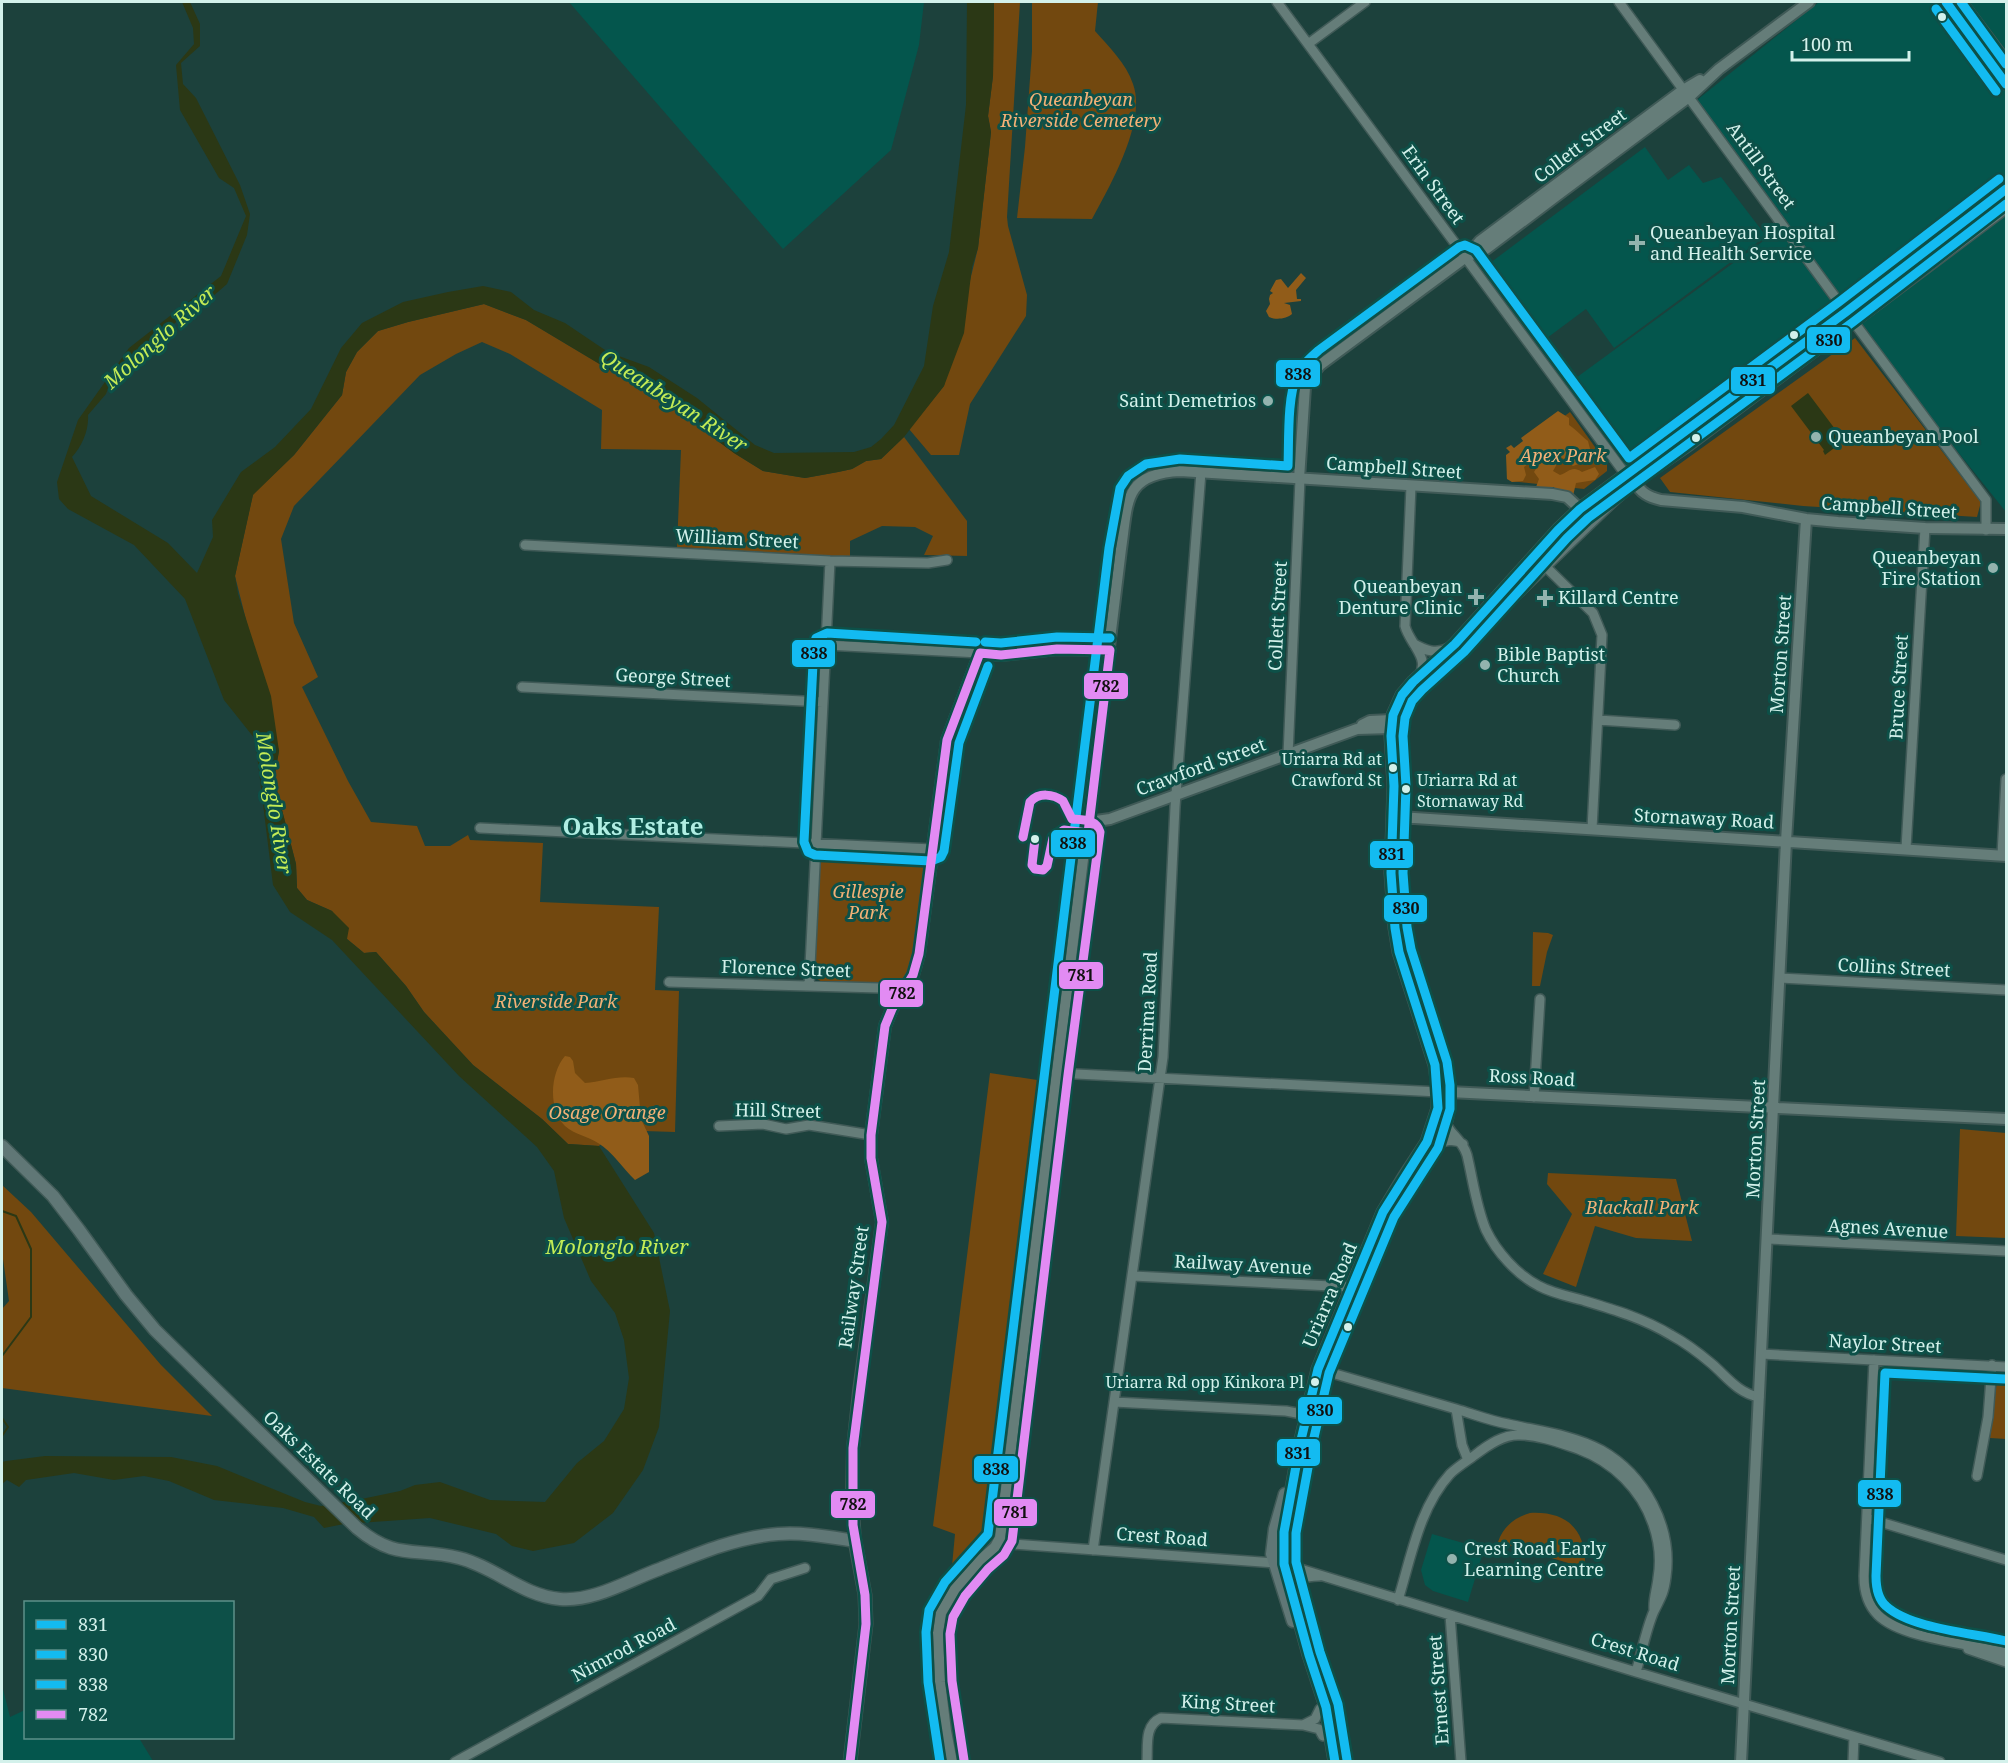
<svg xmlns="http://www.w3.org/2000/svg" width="2008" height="1763" viewBox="0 0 2008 1763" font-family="'Noto Serif',serif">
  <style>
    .built { fill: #04564d }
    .green { fill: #72480f }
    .forest { fill: #915c19 }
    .water { fill: #2b3815 }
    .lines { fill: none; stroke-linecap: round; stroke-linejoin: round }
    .stream { stroke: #2b3815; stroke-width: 2 }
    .minor-casing { stroke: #405a57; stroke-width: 12 }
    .tertiary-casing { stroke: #405a57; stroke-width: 14 }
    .secondary-casing { stroke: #405a57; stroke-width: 15 }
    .minor { stroke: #657d79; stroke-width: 9 }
    .tertiary { stroke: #657d79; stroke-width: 10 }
    .secondary { stroke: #607776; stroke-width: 12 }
    .bus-1-casing { stroke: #0d5048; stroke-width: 14 }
    .bus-2-casing { stroke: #0d5048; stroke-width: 14 }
    .bus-3-casing { stroke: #0d5048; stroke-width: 14 }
    .bus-4-casing { stroke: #0d5048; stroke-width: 14 }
    .bus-5-casing { stroke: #0d5048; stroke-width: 14 }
    .bus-1 { stroke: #13bbf1; stroke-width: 9 }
    .bus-2 { stroke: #13bbf1; stroke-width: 9 }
    .bus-3 { stroke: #13bbf1; stroke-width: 9 }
    .bus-4 { stroke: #e28bf3; stroke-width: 9 }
    .bus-5 { stroke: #e28bf3; stroke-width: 9 }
    .bus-dot { fill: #d3f1eb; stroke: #0d5048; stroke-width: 2 }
    .poi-dot { fill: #93b3ae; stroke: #0d5048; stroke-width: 2 }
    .labels { text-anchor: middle; stroke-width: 6; stroke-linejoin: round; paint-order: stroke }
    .bus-label { font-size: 16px; fill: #d3f1eb; stroke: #0d5048; text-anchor: end }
    .park-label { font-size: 18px; font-style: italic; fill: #f3b176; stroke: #0d5048 }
    .street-label { font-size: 18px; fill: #d3f1eb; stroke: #0d5048 }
    .poi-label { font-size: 18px; fill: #d3f1eb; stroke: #0d5048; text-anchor: start }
    .water-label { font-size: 20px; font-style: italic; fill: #c4ec55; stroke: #0d5048 }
    .district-label { font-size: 24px; font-weight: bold; fill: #b0eee3; stroke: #0d5048 }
    .line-badge { stroke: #0d5048; stroke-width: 2 }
    .pale-badge-label { font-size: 16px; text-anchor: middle; font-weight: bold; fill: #111 }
  </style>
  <rect width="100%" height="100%" fill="#1c413c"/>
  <path class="built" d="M569,2h355l-5,43 -28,105 -108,99z
    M1819,2h187v510l-153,-191 -218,160 -66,-98 219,-160 -91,-123z
    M1645,147l23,33 21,-15 14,18 18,-6 45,59 -152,112 -28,-39 -39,29 -57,-75z
    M1432,1534l52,15 -16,53 -35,-11 -8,-6 -4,-15z
    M2,1685l8,32 15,-7 1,28h113l14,23h-151z"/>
  <path class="green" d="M994,2h26l-13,215 1,9 19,69 -1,21 -56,88 -11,51h-28l-22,-26 35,-43 34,-138 13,-116 -3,-16 5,-40z
    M1032,2h66l-3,29c14,16 31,32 38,53 14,37 -23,102 -41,135l-75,-1 8,-71 7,-96z
    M484,304l42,16 112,67 45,28 51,38 29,18 42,7 33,-6 14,-3 14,-8 15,-2 23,-22 63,84v35l-43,-1 9,-19 -18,-9 -33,-1 -32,15v16l-173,-10 4,-97 -80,-1 1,-39 -92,-56 -28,-12 -26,12 -36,21 -126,131 -13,33 13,84 24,54 -16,10 46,94 23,41 46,4 8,20h25l18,-11 2,5 73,3 -3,59 119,5 -4,83 24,1 -4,141 -62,-2 -14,16 -31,-2 -26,-25 -69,-54 -49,-53 -18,-26 -30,-34 -12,1 -17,-14 -15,-28 -25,-11 -10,-12 -1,-24 -22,-85 5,-28 -44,-175 18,-82 41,-39 48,-60 4,-23 11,-20 21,-21 30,-9z
    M1855,338l126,164 -4,15 -174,-11 -133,-14 -10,-14z
    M1570,412l37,52v7l-23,18 -74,-8 3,-27z
    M828,848l87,4 5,3 5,10 -12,93c-3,12 -6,21 -17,28l-74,-4 -6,-4 -2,-6 5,-116 4,-6z
    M1533,932l15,1 5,2 -6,17 -7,34h-8z
    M990,1073l54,8 -33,265 -21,192 -31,29 -7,-1 3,-32 -22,-8z
    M1960,1129l46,4v105l-50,-2z
    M1548,1173l128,6 16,62 -56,-3 -41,-12 -19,61 -33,-13 29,-60 -25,-30z
    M2,1185l29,27 130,153 51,51 -210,-28v-79l7,-8 -7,-49z
    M1998,1372h8v67l-16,-1z
    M1530,1513c38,-2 57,18 55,55l-87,-26c5,-15 17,-25 32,-29z"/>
  <path class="forest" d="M1301,273l5,5 -10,12 1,9h4v2l-17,2 6,2 2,9c-5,5 -17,6 -23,3l-3,-6 4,-7 -1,-5 1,-4 3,-2 -3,-2 6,-11 5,-1 7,9z
    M1558,411l11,7v7c8,5 12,11 19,16l2,8 -4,15 -2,-2 -11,4 -12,-9 -8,14 7,4c9,-3 12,-10 22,-3l13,-5 4,7 -4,6 -19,3 -3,13 -18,-6 -1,-3h-3l-1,3 -12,1 -2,-4 3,-8 -5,-7 6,-10 -8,-1 -8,6 2,8 -3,6 -11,1 -5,-3c0,-4 -1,-22 -1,-24l4,-3 -4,-4 5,-3 3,3 9,-7 -2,-3z
    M565,1056l5,1 3,4 2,12 10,10c17,-1 32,-8 49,-5l4,7 3,34 8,17v36l-14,8c-12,-11 -22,-28 -37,-37 -10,-7 -23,-8 -33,-17 -17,-16 -15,-53 0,-70z"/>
  <path class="water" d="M182,2h8l10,22v22l-19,17 2,21 13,14 44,87 10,29 -3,21 -20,49 -38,33 -6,-1 -34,30 -5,10 -33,24 -5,14 -18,21c1,15 -6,31 -16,42l19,39 77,47 29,30 16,-36 -1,-17 29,-48 34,-25 36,-38 30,-61 21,-25 41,-21 45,-10 35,-6 28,6 23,18 31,13 43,29 41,15 48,31 58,47 19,8 80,-1 17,-5 10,-8 13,-14 30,-59 9,-60 16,-54 17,-147 1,-103h27l-1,74 -5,40 3,16 -13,116 -6,19 -8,66 -20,53 -40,51 -23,22 -15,2 -14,8 -14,3 -33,6 -42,-7 -29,-18 -51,-38 -45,-28 -112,-67 -42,-16 -76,18 -30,9 -21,21 -11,20 -4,23 -48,60 -41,40 -18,81 3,18 33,102 8,55 -5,28 22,85 1,24 10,12 25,11 17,17 -2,11 17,14 12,-1 30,34 18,26 49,53 69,54 26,25 31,2 55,87 16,78 -11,116 -16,43 -30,43 -39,30 -41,8 -21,-5 -16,-12 -66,-16 -86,6 -20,4 -10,-11 -31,-9 -69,-8 -45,-19 -25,-5 -30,4 -40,-7 -48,7 -7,7 -12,-7 -5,4v-22l4,-1 39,-5 126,1 46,9 88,36 16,4 31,-5 48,-10 15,-6 25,-3 50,18 55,2 32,-39 27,-22 20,-32 5,-31 -5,-38 -9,-27 -24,-32 -27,-63 -10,-47 -17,-24 -78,-71 -127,-136 -42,-28 -17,-27 -18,-146 -31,-39 -39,-101 -51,-54 -66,-36 -9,-10 -2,-17 21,-62 51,-72 92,-72 25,-60 -12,-28 -15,-10 -39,-68 -4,-45 18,-21 -1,-16z
    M1808,393l33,44 2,-1 3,3 -21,16 -2,-4 1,-1 -33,-44z"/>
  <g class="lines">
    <path class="stream" d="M2,1211l14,5 15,33v68l-29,39
      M2,1418l6,9 -6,9"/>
    <defs>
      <path id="minor" d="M1277,2l349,473
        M1619,2l227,310
        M1308,44l57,-42
        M1853,321l133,179v30
        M1411,486l-6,140c4,17 26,32 14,50
        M525,545l305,16 98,2 19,-3
        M1545,566l48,47 9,22 -10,194
        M1414,644c12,7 22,10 35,4
        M826,645l154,8
        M522,687l301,15
        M1598,720l77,5
        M1288,755l12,-276
        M480,828l452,21
        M1906,848l19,-320
        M2002,855l4,-76
        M1780,978l226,12
        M669,982l211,6 18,11
        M809,986l21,-425
        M1056,1073l383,19
        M1534,1097l6,-98
        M1446,1121c1,12 16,17 21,34 6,25 9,51 19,75 10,21 31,45 53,56 13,7 28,10 43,14 30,9 61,18 89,35 15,8 28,18 41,29 15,13 26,29 47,33
        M719,1126l44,-2 23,5 23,-4 62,10
        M1435,1147c7,-7 20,-9 28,-3
        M1768,1239l238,12
        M1133,1276l219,11
        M1761,1354l245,13
        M1874,1360l-10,216c0,14 3,28 14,39 24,24 95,29 128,38
        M1318,1369l138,40 6,36 6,15
        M1114,1402l172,9 21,4
        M1456,1409c17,5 35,12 52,15 31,7 65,11 93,26 44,25 72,77 65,127 -2,16 -5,20 -12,34 -8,18 -12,41 -18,61
        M1977,1476l11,-59 4,-52
        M1867,1518l139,42
        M998,1543l276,20
        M1093,1550l70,-493 12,-250 26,-335
        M1284,1564l352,108 304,90
        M1294,1595c0,-16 11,-19 25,-19
        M1398,1600c13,-42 21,-92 52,-126 7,-7 17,-13 25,-19 13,-10 29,-21 45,-20 19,0 40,8 58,14 35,13 63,40 75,75 6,17 8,36 5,54 -1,11 -5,21 -4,32
        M1450,1615l11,147
        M1968,1649l38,13
        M1303,1725l12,-6 5,-10
        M455,1762l303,-166 13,-17 34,-11
        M1147,1762c1,-16 -3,-37 14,-44l142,7 16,4 4,7
        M1853,1762l1,-25"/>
      <path id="tertiary" d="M1946,2l60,82
        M1961,2l45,60
        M1468,255l12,-14 203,-151 17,-10
        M1299,479l6,-92 5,-10 10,-12 146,-108 20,-8 73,-55 130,-97 30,-28 90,-67
        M1635,481c5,12 14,16 26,19l82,7 63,12 32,3 87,6 81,1
        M1362,725l8,-4 22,-1
        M1399,817l607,39
        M1089,822l21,-3 247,-90 34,-1
        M1399,832l3,-8 6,-6
        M1449,1092l557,27
        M855,1541l-3,-45 1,-48 6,-57 23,-169 -11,-64v-23l14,-109 7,-17 21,-34 6,-21 28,-214 33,-87 21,2 56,-6 53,1
        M952,1762l-6,-31 -6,-49 -2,-49 3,-20 14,-24 24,-28 16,-14 5,-9 121,-989c7,-47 2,-75 59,-78l372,23 15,3 13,12
        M1741,1762l45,-921 20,-322"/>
      <path id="secondary" d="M1479,629l135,-130 21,-18 54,-37 317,-237
        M1399,755c1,-11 0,-23 2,-34 6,-25 29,-43 46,-61
        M2,1146l51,50 26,34 47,65 29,35 202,198c39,33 59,19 102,30 36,9 64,38 101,41 34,3 69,-19 100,-30 37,-15 77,-32 118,-35 25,-2 51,3 77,7l10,54 1,29 -16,138
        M1420,1165c41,-44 31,-79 13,-131
        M1285,1494l-10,35 -3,25 21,67
        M1335,1762l-9,-55 -17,-52 -25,-91 -1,-13 1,-19 16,-88 18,-75 65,-157 21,-35 23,-35 11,-34v-21l-3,-22 -36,-113 -4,-24 -4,-55 3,-87 -3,-50 2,-21 9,-20 11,-13 42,-38 103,-114 22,-21 266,-197 160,-123"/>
    </defs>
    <use href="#minor" class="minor-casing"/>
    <use href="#tertiary" class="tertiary-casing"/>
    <use href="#secondary" class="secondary-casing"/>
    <use href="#minor" class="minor"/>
    <use href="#tertiary" class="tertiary"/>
    <use href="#secondary" class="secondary"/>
    <defs>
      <path id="bus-1" d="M1946,2l60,82
        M1335,1762l-9,-55 -17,-52 -25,-91v-32l16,-88 18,-75 65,-157 44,-70 11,-34 -3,-43 -36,-113 -4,-24 -4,-55 3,-87 -3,-50 2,-21 9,-20 11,-13 42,-38 103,-114 22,-21 266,-197 160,-123"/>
      <path id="bus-2" d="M1936,9l60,82
        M1347,1760l-9,-56 -18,-52 -24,-90v-29l16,-87 17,-73 65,-156 44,-69 12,-39v-24l-3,-23 -36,-113 -4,-22 -4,-54 3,-87 -3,-50 2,-18 7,-17 10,-11 42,-38 103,-114 21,-20 265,-196 153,-118"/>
      <path id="bus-3" d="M1961,2l45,62
        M976,642l-149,-9 -11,5 -2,6 -10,198 4,10 7,3 116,6 10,-4 3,-6 15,-108 29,-77
        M985,642l16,1 56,-6 53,1
        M2005,1379l-120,-6 -9,203c0,11 2,23 10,30 25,23 88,27 120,35
        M940,1762l-12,-80 -2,-50 3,-22 16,-28 43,-48 121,-986 11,-60 8,-12 18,-12 34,-5 108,7c1,-24 -1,-70 9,-90 5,-11 13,-18 22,-26l140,-103 6,-2 11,5 153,208 210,-156 160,-123"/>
      <path id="bus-4" d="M850,1762l16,-138 -1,-29 -12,-70v-77l29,-226 -11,-64v-23l14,-109 7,-17 21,-34 6,-21 28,-214 33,-87 21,2 56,-6 53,1 -22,183 -24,-3 -11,8 -6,28 -4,4 -8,-1 -3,-4 3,-26"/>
      <path id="bus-5" d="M964,1760l-12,-79 -2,-47 3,-17 12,-21 23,-27 16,-14 8,-14 56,-466 32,-243c-4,-13 -16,-12 -28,-13l-9,-18c-10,-7 -24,-9 -33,1l-7,35"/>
    </defs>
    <use href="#bus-1" class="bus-1-casing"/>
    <use href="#bus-2" class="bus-2-casing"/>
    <use href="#bus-3" class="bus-3-casing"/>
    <use href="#bus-4" class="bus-4-casing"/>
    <use href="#bus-5" class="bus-5-casing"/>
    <use href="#bus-1" class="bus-1"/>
    <use href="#bus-2" class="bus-2"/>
    <use href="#bus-3" class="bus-3"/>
    <use href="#bus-4" class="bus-4"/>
    <use href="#bus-5" class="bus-5"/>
  </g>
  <g class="bus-dot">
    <circle cx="1942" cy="17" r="5"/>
    <circle cx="1794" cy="335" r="5"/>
    <circle cx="1696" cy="438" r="5"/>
    <circle cx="1393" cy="768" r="5"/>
    <circle cx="1406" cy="789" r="5"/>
    <circle cx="1035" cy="839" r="5"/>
    <circle cx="1348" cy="1327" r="5"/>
    <circle cx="1315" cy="1382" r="5"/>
  </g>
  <g class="poi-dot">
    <path d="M1634 234h6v6h6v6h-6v6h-6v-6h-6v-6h6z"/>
    <circle cx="1268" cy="401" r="6"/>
    <circle cx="1816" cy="437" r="6"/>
    <circle cx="1993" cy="568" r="6"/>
    <path d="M1473 588h6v6h6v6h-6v6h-6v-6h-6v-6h6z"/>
    <path d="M1542 589h6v6h6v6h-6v6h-6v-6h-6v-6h6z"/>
    <circle cx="1485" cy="665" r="6"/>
    <circle cx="1452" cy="1559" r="6"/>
  </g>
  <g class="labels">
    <g class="bus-label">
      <text x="1382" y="765">Uriarra Rd at<tspan x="1382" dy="21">Crawford St</tspan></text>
      <text x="1417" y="786" text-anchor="start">Uriarra Rd at<tspan x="1417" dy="21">Stornaway Rd</tspan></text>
      <text x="1304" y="1388">Uriarra Rd opp Kinkora Pl</text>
    </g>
    <g class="park-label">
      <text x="1081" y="106">Queanbeyan<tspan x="1081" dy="21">Riverside Cemetery</tspan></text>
      <text x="1563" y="462">Apex Park</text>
      <text x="868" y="898">Gillespie<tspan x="868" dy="21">Park</tspan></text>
      <text x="556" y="1008">Riverside Park</text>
      <text x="607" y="1119">Osage Orange</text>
      <text x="1642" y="1214">Blackall Park</text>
    </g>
    <g class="street-label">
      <text transform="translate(1580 146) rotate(-37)" y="6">Collett Street</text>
      <text transform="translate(1761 166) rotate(54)" y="6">Antill Street</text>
      <text transform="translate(1433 185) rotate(54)" y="6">Erin Street</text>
      <text transform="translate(1394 468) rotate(4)" y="6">Campbell Street</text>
      <text transform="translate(1889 508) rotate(4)" y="6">Campbell Street</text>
      <text transform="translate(737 539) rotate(3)" y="6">William Street</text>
      <text transform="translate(1278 616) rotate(-87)" y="6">Collett Street</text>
      <text transform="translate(1781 654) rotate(-86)" y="6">Morton Street</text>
      <text transform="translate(673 678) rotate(3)" y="6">George Street</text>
      <text transform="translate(1899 687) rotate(-87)" y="6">Bruce Street</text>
      <text transform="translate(1201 767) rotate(-20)" y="6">Crawford Street</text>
      <text transform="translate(1704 819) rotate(3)" y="6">Stornaway Road</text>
      <text transform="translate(1894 968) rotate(3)" y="6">Collins Street</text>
      <text transform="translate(786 969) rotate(2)" y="6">Florence Street</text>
      <text transform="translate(1148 1012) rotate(-87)" y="6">Derrima Road</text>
      <text transform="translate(1532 1078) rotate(3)" y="6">Ross Road</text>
      <text transform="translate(778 1111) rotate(1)" y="6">Hill Street</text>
      <text transform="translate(1756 1139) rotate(-87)" y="6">Morton Street</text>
      <text transform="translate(1888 1229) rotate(3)" y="6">Agnes Avenue</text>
      <text transform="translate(1243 1265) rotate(3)" y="6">Railway Avenue</text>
      <text transform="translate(854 1287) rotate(-82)" y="6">Railway Street</text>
      <text transform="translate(1330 1295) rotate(-67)" y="6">Uriarra Road</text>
      <text transform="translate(1885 1344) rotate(3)" y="6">Naylor Street</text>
      <text transform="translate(319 1465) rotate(44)" y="6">Oaks Estate Road</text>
      <text transform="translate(1162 1537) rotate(4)" y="6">Crest Road</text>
      <text transform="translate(1731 1625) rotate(-87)" y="6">Morton Street</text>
      <text transform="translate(624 1650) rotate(-28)" y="6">Nimrod Road</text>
      <text transform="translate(1635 1652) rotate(17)" y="6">Crest Road</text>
      <text transform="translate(1439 1690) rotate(-94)" y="6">Ernest Street</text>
      <text transform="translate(1228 1704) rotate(3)" y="6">King Street</text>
    </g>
    <g class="poi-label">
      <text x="1650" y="239">Queanbeyan Hospital<tspan x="1650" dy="21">and Health Service</tspan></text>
      <text x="1256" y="407" text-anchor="end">Saint Demetrios</text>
      <text x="1828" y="443">Queanbeyan Pool</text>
      <text x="1981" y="564" text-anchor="end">Queanbeyan<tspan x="1981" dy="21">Fire Station</tspan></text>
      <text x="1462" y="593" text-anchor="end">Queanbeyan<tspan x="1462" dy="21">Denture Clinic</tspan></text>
      <text x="1558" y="604">Killard Centre</text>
      <text x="1497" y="661">Bible Baptist<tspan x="1497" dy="21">Church</tspan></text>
      <text x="1464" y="1555">Crest Road Early<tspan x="1464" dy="21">Learning Centre</tspan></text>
    </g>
    <g class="water-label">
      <text transform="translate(160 337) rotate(-42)" y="7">Molonglo River</text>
      <text transform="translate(674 401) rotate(33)" y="7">Queanbeyan River</text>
      <text transform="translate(274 803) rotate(81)" y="7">Molonglo River</text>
      <text x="617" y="1254">Molonglo River</text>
    </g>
    <g class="district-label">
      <text x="633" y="835">Oaks Estate</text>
    </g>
  </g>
  <g class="line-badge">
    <rect x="1806" y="326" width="45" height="28" rx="6" fill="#13bbf1"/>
    <rect x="1275" y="359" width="46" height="29" rx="6" fill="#13bbf1"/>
    <rect x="1730" y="366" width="46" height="29" rx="6" fill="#13bbf1"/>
    <rect x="791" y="639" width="45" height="29" rx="6" fill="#13bbf1"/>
    <rect x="1083" y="672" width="46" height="28" rx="6" fill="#e28bf3"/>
    <rect x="1050" y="829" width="46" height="29" rx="6" fill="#13bbf1"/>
    <rect x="1369" y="840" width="45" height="29" rx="6" fill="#13bbf1"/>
    <rect x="1383" y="894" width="45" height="29" rx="6" fill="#13bbf1"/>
    <rect x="1058" y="961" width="46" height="29" rx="6" fill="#e28bf3"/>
    <rect x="879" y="979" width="45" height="29" rx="6" fill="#e28bf3"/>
    <rect x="1297" y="1396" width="46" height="29" rx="6" fill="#13bbf1"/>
    <rect x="1276" y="1438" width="45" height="29" rx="6" fill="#13bbf1"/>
    <rect x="973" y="1455" width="46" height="28" rx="6" fill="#13bbf1"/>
    <rect x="1857" y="1479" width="45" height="29" rx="6" fill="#13bbf1"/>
    <rect x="830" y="1490" width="46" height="29" rx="6" fill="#e28bf3"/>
    <rect x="993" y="1498" width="45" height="29" rx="6" fill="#e28bf3"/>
  </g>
  <g class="pale-badge-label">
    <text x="1829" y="346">830</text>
    <text x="1298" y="380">838</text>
    <text x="1753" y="386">831</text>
    <text x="814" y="659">838</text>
    <text x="1106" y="692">782</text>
    <text x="1073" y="849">838</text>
    <text x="1392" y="860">831</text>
    <text x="1406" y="914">830</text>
    <text x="1081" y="981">781</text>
    <text x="902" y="999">782</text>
    <text x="1320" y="1416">830</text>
    <text x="1298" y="1459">831</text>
    <text x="996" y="1475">838</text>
    <text x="1880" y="1500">838</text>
    <text x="853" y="1510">782</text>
    <text x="1015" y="1518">781</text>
  </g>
  <rect width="2008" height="1763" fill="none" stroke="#d3f1eb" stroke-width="6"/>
  <rect x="24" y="1601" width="210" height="138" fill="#0d5048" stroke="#5c9089" stroke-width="1.5"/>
  <rect x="36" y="1620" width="30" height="9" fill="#13bbf1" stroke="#5c9089" stroke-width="1.5"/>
  <text x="78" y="1631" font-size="18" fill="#d3f1eb">831</text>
  <rect x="36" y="1650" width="30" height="9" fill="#13bbf1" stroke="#5c9089" stroke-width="1.5"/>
  <text x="78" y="1661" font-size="18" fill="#d3f1eb">830</text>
  <rect x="36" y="1680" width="30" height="9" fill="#13bbf1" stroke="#5c9089" stroke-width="1.5"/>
  <text x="78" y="1691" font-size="18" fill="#d3f1eb">838</text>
  <rect x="36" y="1710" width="30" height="9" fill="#e28bf3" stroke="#5c9089" stroke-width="1.5"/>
  <text x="78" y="1721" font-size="18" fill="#d3f1eb">782</text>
  <path d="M1792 51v9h117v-9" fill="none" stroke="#d3f1eb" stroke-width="3"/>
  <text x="1801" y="51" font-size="18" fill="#d3f1eb" stroke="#0d5048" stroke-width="4.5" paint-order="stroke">100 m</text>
</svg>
